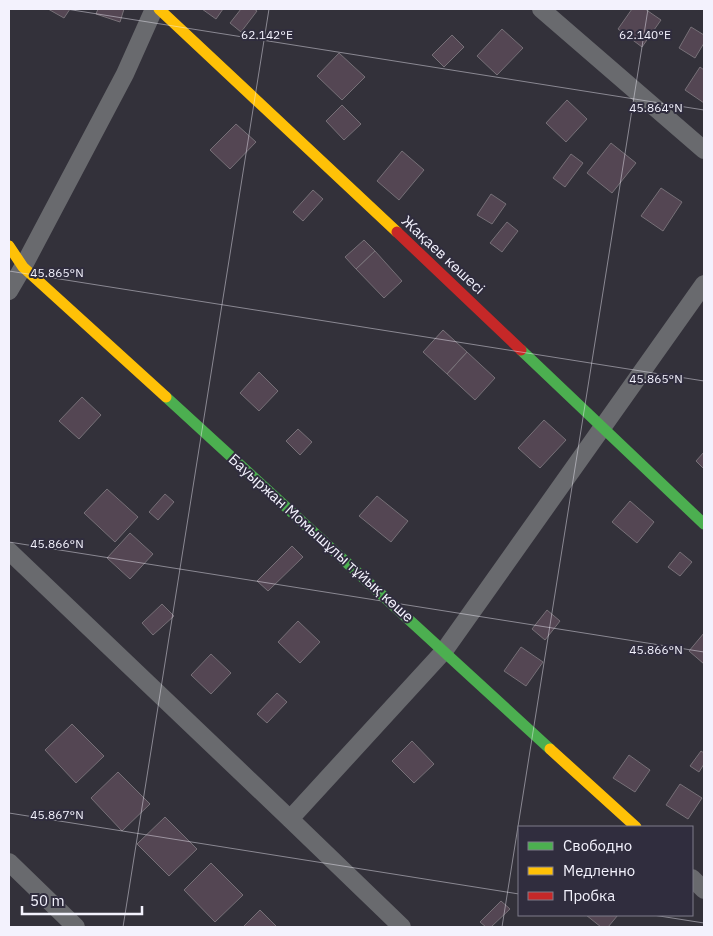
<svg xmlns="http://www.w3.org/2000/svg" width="713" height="936" viewBox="0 0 713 936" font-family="'IBM Plex Sans',sans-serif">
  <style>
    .building { fill: #544653; stroke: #767077 }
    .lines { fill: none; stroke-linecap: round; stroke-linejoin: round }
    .street { stroke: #696a6e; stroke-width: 18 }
    .fast { stroke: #4caf50; stroke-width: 11 }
    .slow { stroke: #ffc107; stroke-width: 11 }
    .jam { stroke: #c62828; stroke-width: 11 }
    .ticks { fill: none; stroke: #f3f2fd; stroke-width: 1; stroke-opacity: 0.45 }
    .labels { text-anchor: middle; stroke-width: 4; stroke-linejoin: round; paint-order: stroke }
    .street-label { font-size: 15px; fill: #f3f2fd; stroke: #302d3e }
    .ticks-label { font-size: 12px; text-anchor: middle; fill: #f3f2fd; stroke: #302d3e; stroke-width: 4; stroke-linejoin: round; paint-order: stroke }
  </style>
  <rect width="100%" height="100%" fill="#33313a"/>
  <path class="building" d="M48,9h22l-6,9z
    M98,9h26l-4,13 -24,-8z
    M202,9h21l-7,10z
    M241,9h13l3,2 -16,21 -11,-9z
    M632,9h13l16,11 -19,27 -24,-18z
    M691,27l13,8v8l-9,15 -16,-10z
    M502,29l21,19 -26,27 -20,-19z
    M452,35l12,12 -20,20 -12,-12z
    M339,53l26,24 -23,23 -25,-24z
    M700,67l4,3v33l-19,-13z
    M567,100l20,19 -21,23 -20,-19z
    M342,105l19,19 -17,16 -18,-19z
    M236,124l20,18 -26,27 -20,-19z
    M611,143l25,20 -24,30 -25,-20z
    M402,151l22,19 -25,30 -22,-19z
    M571,154l12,9 -18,24 -12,-9z
    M661,188l21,14 -19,29 -22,-15z
    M313,190l10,9 -20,22 -10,-9z
    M491,194l15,10 -14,20 -15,-9z
    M507,222l11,9 -16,21 -12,-9z
    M364,240l11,11 -19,18 -11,-12z
    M375,251l27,30 -18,17 -28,-29z
    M443,330l24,22 -20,22 -24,-22z
    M467,352l28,26 -20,22 -28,-26z
    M259,372l19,19 -19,20 -19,-18z
    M82,397l19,18 -22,24 -20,-18z
    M544,420l22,20 -26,28 -22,-20z
    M298,429l14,13 -12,13 -14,-14z
    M704,452v17l-8,-8z
    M107,489l31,28 -23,25 -31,-29z
    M165,494l9,8 -16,18 -9,-8z
    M377,496l31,25 -17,21 -32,-26z
    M630,501l24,21 -17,21 -25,-21z
    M130,533l23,21 -23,25 -23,-21z
    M292,546l11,11 -35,34 -11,-10z
    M680,552l12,10 -12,14 -12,-9z
    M162,604l12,12 -21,19 -11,-12z
    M547,610l13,11 -15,19 -13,-11z
    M298,621l22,21 -20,21 -22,-21z
    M704,633v31l-15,-13z
    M521,647l22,15 -17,24 -22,-15z
    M211,654l20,19 -20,21 -20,-19z
    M277,693l10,9 -20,21 -10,-9z
    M72,724l32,32 -28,27 -31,-33z
    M412,741l22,23 -20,19 -22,-22z
    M701,751l3,2v11l-5,8 -9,-6z
    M629,755l21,15 -15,22 -22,-14z
    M118,772l32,32 -28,27 -31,-33z
    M680,784l22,14 -14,21 -22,-14z
    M165,817l32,32 -28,27 -32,-32z
    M211,863l32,32 -28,27 -31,-32z
    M501,901l9,8 -19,18h-5l-6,-5z
    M260,910l17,17h-34z
    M586,915h32l-10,12h-7z"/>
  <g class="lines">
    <path class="street" d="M541,9l163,141
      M9,291l14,-24 102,-193 29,-65
      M9,551l281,268 112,108
      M290,819l154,-168 260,-367
      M9,862l67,65
      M692,878l12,12"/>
    <path class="fast" d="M521,350l183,174
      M166,397l384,352"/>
    <path class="slow" d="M159,9l238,223
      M9,246l14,21 143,130
      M550,749l86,78"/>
    <path class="jam" d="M397,232l124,118"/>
  </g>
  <path class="ticks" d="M66,9l638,101M9,271l695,110M9,542l695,110M9,813l510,81M653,915l51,8M123,927l146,-918M502,927l146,-918"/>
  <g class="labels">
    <g class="street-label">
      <text transform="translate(443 255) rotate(43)" y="5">Жақаев көшесі</text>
      <text transform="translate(321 538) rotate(42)" y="5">Бауыржан Момышұлы тұйық көше</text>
    </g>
  </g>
  <g class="ticks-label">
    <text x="267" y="39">62.142°E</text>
    <text x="645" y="39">62.140°E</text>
    <text x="656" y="112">45.864°N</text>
    <text x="57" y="277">45.865°N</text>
    <text x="656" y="383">45.865°N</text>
    <text x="57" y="548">45.866°N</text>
    <text x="656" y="654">45.866°N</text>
    <text x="57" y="819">45.867°N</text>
  </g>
  <rect width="713" height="936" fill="none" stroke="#f3f2fd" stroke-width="20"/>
  <rect x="518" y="826" width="175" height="90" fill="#302d3e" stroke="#7e7c8a"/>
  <rect x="528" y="842" width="25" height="8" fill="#4caf50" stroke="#7e7c8a"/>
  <text x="563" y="851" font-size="15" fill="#f3f2fd">Свободно</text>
  <rect x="528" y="867" width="25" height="8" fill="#ffc107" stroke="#7e7c8a"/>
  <text x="563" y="876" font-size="15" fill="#f3f2fd">Медленно</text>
  <rect x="528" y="892" width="25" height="8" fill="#c62828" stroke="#7e7c8a"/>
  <text x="563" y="901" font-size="15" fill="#f3f2fd">Пробка</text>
  <path d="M22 906v8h120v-8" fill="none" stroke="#f3f2fd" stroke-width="2.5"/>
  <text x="30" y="906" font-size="15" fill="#f3f2fd" stroke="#302d3e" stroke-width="4" paint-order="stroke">50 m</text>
</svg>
